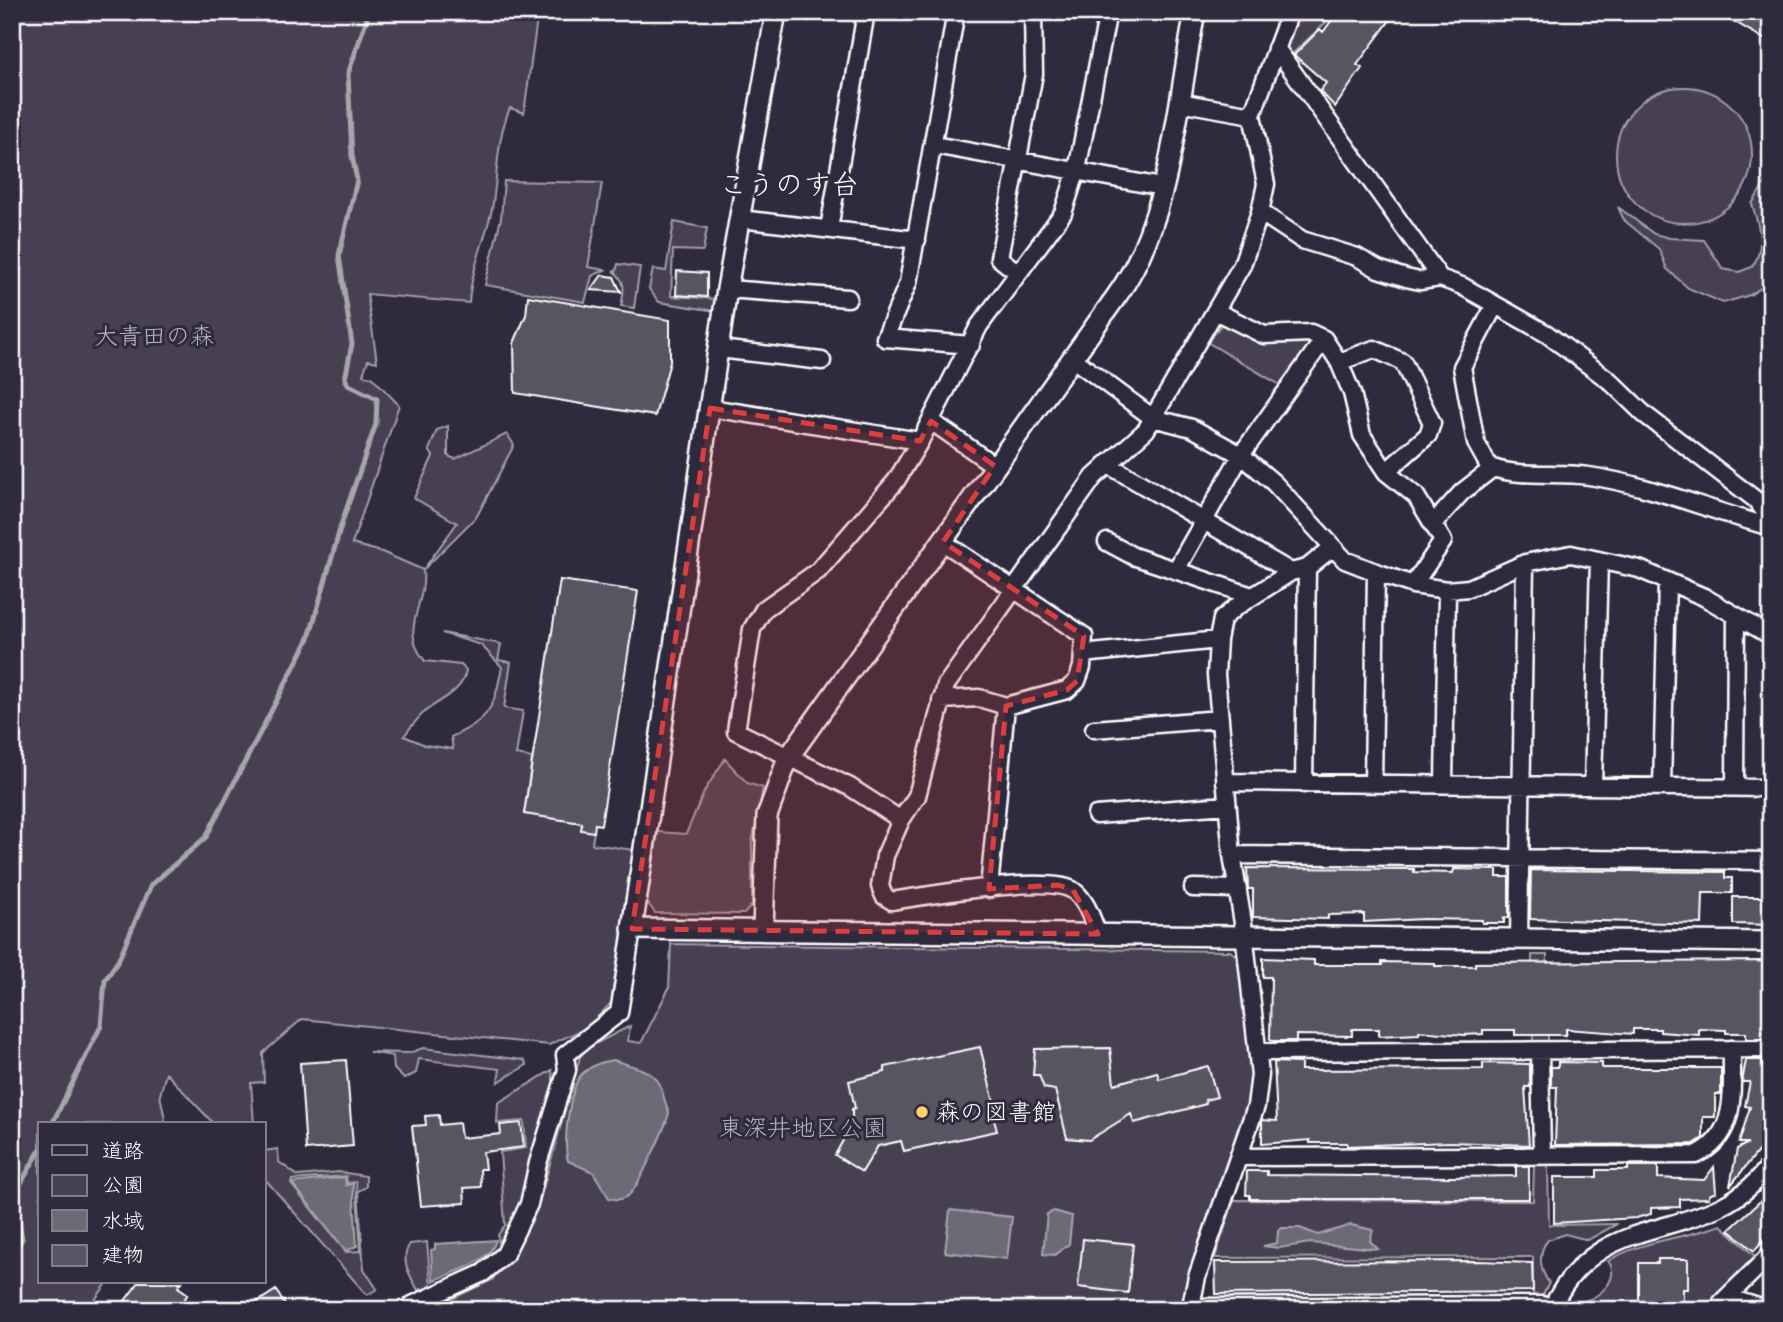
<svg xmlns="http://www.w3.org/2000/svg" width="1783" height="1322" viewBox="0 0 1783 1322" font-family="Itim,'Klee One',sans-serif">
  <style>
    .green { fill: #464152; stroke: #a2a0a8; stroke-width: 2; fill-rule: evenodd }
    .water { fill: #6d6a77; stroke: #a7a6ad; stroke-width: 2 }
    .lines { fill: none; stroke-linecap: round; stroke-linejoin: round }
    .stream { stroke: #a7a6ad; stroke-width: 5 }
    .building { fill: #595564; stroke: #fff; stroke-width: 2 }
    .minor-casing { stroke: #fff; stroke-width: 21 }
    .tertiary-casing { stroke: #fff; stroke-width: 24 }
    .minor { stroke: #2f2a3d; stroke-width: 16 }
    .tertiary { stroke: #2f2a3d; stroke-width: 19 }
    .marked { fill: #da3e3e; fill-opacity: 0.2; stroke: #da3e3e; stroke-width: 5; stroke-dasharray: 14 9; stroke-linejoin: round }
    .poi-dot { fill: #ffd166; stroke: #2f2a3d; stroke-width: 2.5 }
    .labels { text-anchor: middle; stroke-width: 6; stroke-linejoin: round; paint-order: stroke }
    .park-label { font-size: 24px; fill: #b5b3ba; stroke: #2f2a3d }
    .poi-label { font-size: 24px; fill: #fff; stroke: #2f2a3d; text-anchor: start }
    .quarter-label { font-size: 28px; fill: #fff; stroke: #2f2a3d }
  </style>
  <rect width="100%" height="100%" fill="#2f2a3d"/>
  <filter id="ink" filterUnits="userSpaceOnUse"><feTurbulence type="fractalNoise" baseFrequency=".0143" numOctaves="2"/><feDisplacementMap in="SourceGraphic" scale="14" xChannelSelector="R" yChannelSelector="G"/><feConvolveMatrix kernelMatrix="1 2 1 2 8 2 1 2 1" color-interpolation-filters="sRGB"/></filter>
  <g filter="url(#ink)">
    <path class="green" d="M12,12h526l-14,101 -14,-5c-14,31 -12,68 -18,101 -7,32 -21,61 -23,94l-102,-9 10,68 -9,-2 -5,15 9,2 27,28 -47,139 30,8 41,18 34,-47 -43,-25 19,-42 -4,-6 8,-20 11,-4v30l7,3 52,-25 7,11 -37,71 -54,54c4,35 -25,59 2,91l36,4 5,5c-3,21 -23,28 -39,40 -9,7 -16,17 -23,26l21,9 28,4 -2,-12c40,-18 43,-30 51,-70l-21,-22 -39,-12 59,11 -3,16 13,2 -7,46 19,3 -7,44 16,3 -8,56 58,9 12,9 -2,12 42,6 -22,152 -24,25 -39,18 -247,-26 -39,34 1,29 -13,1 3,41h-40l-48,-51 -6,22 6,29h-126v158h68l-21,28h-75z
      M1298,12h39l-46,43 -5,-8z
      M1616 155a68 68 0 1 1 136 0a68 68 0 1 1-136 0Z
      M1771,180v101l-21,14 -27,8 -35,-15 -21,-19 -8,-20 -35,-29 -6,-13 36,27 16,4 34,2 19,29 16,3 13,-5c14,-20 7,-41 0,-63l14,-23z
      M504,181l98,2 -14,84 17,3 -13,6 -7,26 -100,-17 16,-67z
      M674,222l33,6 -4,23 -30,-1 -2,46 47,3 -2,12 -57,-9 -10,-13 4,-20 13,2z
      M618,264l22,3 -6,41 -13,-2c3,-15 6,-25 -8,-35l3,1z
      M1225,320l83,18 5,3 -33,44 -73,-43z
      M725,759l22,24 16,5 -11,55v62l-8,9 -89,-1 -8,-11 11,-70 28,2 19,-44z
      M671,944l559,7 9,7 14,119 -5,25 -66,208h-754l64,-30 31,-44 16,-33 41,-146 7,-9 43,-22 -2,15 13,2 28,-55z
      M1532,955h15l1,87 -15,1z
      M423,1048l101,12 3,5 -29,17 2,-13 -81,-10 -3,14 -12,6 -10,-10 -1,-13 -24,-4 40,1z
      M552,1070l2,17 -33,117 -22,44 -1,-13 7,-10 -5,-73 26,-4 -2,-27 -27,2 1,-20z
      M278,1149l1,13 19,14 41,-4 27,4v11l-8,4 6,78 13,20 -10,6 -103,-117v-27zM346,1176l1,7 9,-1 5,69 -15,1 -55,-68 1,-4z
      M1534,1163h14l1,62 68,-1 -29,16 -23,-6 -17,6c-11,13 -8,30 1,43l-7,14 -9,1v-41l-318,1 19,-58 299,1z
      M1721,1225l36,33 -26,31 -17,10v11h-149l5,-8c20,4 54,-20 38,-41 34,-21 75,-22 113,-36z
      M427,1242l4,45 -13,3c-8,-14 -19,-31 -8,-46z"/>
    <path class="water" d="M614,1060c17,7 42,8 48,30 2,8 3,13 7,22 -2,13 -31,75 -40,83 -6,5 -13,5 -20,3l-16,-26 -25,-11c-5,-18 1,-75 15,-88 8,-7 20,-12 31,-13z
      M345,1177l1,8 7,-1 4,62 -11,5 -54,-68z
      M950,1210l62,7 -5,42 -62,-7z
      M1054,1211l18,5 -3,28 -14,11 -12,-1 4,-40z
      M1351,1225l22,5 -3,11 8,8 -68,-6 -31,5 -16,-2 14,-3 1,-12 4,-3h18l18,7z
      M496,1240c-5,23 -43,32 -63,41l-2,-31 4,-1v-5z"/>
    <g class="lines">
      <path class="stream" d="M52,1124l49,-98 4,-46 13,-19 33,-76 55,-48 103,-199 33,-116 34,-98 1,-25 -28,-14 -4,-6 7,-35 -13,-89 18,-75 -5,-24 -4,-82 21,-62
        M12,1254l10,-15 -6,-35 1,-14 23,-40"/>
    </g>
    <path class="building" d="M1338,12h58l-39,53 5,3 -27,39 -15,-16 6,-8 -32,-28 26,-26 3,3z
      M1718,12h53v31z
      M677,271l30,2v24l-31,-2z
      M602,275l12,2 7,15 -30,-2z
      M528,296l142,24v42l-15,54 -140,-23 -1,-50 12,-28z
      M560,580l78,11 -37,234 -6,-1 -1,8 -13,-2 1,-7 -58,-9z
      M1247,868l167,1v3l39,1 1,-4 43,1v7h12v41h-5v5h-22v-3l-58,-1 -60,3v-8l-36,1v4l-75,-2v-28h-5z
      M1531,870l194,2v6h7v15h-29l-1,31 -172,-5z
      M1733,897h38v28l-38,-1z
      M1263,958l51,2v5h68v-3l53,1v3h40v-3l292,-2 3,78h-24v-6h-20v-3l-27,-1v6l-39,-3v-3h-27v5l-67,-5v6h-51v-5h-32v4l-19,1 -45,-4v3l-40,2v-7h-27v7l-56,-1v6h-23l-3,-2 1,-62h-8z
      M980,1047l14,55 -4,1 7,28 -93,20 -3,-10 -23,5 -16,26 -27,-17 17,-31v-15l3,-1 -6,-27 36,-9v-5z
      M1110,1048l4,36 43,-12 2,7 49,-13 9,31 -12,3 1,4 -72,19 -3,-9 -42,26 -22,-2 -12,-48 -11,-2 -5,-13h-6l2,-26z
      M346,1060l7,86 -47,4 -6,-87z
      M1746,1060h17v6h8v37l-4,19 4,2 -11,25 -30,37 7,-37 11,-6h-9l11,-36 -5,-1 5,-24h-8z
      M1274,1062l27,1v7l182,-1v-6l47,1v23h-5l4,58 -79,-3 -103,4v-3h-37v-3l-48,4v-24l15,1z
      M1558,1062l44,1v5h119v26h-6v23h-12v21l-9,6 -139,1 2,-58h-6v-20h7z
      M439,1115l1,10 19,-2 2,15 40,-4 -1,-9 21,-2 3,24 -41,5 2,17h-5l1,18 -17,1 1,15 -44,3 -9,-80 14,-1 -1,-9z
      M1516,1166h13v33h-279v-4h-4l1,-24h20v4l185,2 64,-1z
      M1628,1166h30v12l46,2 10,-13 2,25 -7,3v3l-29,1v8l-29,1v6l-15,4 -82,5v-46h43v-7h31z
      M1771,1191v40l-17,20 -25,-21z
      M1083,1239l50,5 -5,49 -50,-6z
      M1658,1259h30v30h-5v21h-44v-47h19z
      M1479,1261l53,2 1,28 -317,3 -1,-32z
      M139,1282h43l-4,5 10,7 -11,16h-43l-10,-8z
      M276,1290l12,20h-43z"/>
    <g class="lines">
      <defs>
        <path id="minor" d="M956,12l-48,271 -23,55 86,7
          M1276,48l164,230
          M1179,102l73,13
          M934,145l228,42
          M1260,212l42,28 55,17 21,12 28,9 14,3 20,-3 22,8 85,48 63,47 34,33 112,86 15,20
          M740,219l177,21
          M829,229l37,-217
          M1018,273l-19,-15 35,-184 -1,-62
          M727,289l121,9
          M1215,311l49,24 47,-2 13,6 15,23 13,31 10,42 24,37 30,24 27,45 -30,44
          M719,349l103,12
          M1072,358l81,60 39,10 49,27 33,28 71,77 31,12 37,13 34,5 22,-2 56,-25 46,-9 68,15 28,12 37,16 67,39
          M1339,362l35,-13 29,13 29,61 -4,12 -42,37
          M710,408l210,33
          M931,421l64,45
          M1107,464l184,108
          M1491,470l-15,-27 -14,-76 33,-62
          M1433,524l29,-32 31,-24c31,10 64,3 96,8 62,9 121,35 182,51
          M1107,542l26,14 119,40
          M1176,570l65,-115 83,-116
          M1083,654l135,-14
          M941,700l38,-2 27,8 61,-16 10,-9 5,-14 2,-31 -141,-94
          M1094,729l126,-10
          M1225,782l546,6
          M1304,784l3,-216
          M1373,784l3,-212
          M1444,784l3,-194
          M1593,786l6,-226
          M1662,787l5,-206
          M1735,787l1,-170
          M1096,815l131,-10
          M901,820l-51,-33 -114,-56 16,-102 12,-20 54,-38 78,-90 24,-40 59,-115 84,-113 14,-43 31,-158
          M1232,855l539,6
          M1193,888l45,1
          M989,889l17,-183
          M1098,934c-6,-14 -11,-33 -24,-43 -22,-17 -151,5 -182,10l-8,-5 -4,-10 5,-30 16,-36 16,-24 29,-111 148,-208 52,-47 96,-165 18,-53 6,-28 -14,-69 38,-103
          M1519,939l6,-376
          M1540,1051l2,104
          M1259,1052l512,-3
          M1239,1157l457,-2c43,-20 35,-64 36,-106
          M1729,1298l39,12
          M412,1305l71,-32 22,-19 24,-50 9,-41 29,-93 -2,-15 54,-42 13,-84
          M1190,1307l351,-2 11,3
          M1190,1310l7,-33 59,-171 4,-31 -17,-152 -11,-68 -16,-180 2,-35 4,-21 14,-12 55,-35 16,-4 25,-20
          M1551,1310c49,-111 159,-58 220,-147
          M1722,1310v-8l49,-48"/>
        <path id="tertiary" d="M776,12l-49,277 -95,640 1139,13
          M763,930l4,-114 21,-58 330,-464c54,-77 59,-190 77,-282"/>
      </defs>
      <use href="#minor" class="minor-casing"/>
      <use href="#tertiary" class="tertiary-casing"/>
      <use href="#minor" class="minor"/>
      <use href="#tertiary" class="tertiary"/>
    </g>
  </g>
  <path class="marked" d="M710,408l210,33 11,-20 64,45 -52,76 141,94 -7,45 -10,9 -61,16 -17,183 69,-4 15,5 25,44 -466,-5z"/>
  <circle class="poi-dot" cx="922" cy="1112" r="7"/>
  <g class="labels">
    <g class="park-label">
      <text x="154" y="344">大青田の森</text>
      <text x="803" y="1136">東深井地区公園</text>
    </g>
    <g class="poi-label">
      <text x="936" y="1120">森の図書館</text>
    </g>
    <g class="quarter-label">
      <text x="789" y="194">こうのす台</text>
    </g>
  </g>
  <rect width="1783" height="1322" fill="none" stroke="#2f2a3d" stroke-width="42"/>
  <rect x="21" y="21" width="1741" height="1280" fill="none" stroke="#fff" stroke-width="2.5" filter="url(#ink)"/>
  <rect x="38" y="1122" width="228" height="161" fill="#2f2a3d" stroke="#827f8b" stroke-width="2"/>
  <rect x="52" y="1145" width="35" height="10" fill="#2f2a3d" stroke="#827f8b" stroke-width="2"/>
  <text x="102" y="1158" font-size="21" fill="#ffffff">道路</text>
  <rect x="52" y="1175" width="35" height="21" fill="#464152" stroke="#827f8b" stroke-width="2"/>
  <text x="102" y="1192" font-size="21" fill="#ffffff">公園</text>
  <rect x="52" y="1210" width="35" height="21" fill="#6d6a77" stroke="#827f8b" stroke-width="2"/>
  <text x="102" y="1228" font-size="21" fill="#ffffff">水域</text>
  <rect x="52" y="1245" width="35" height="21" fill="#595564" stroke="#827f8b" stroke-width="2"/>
  <text x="102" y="1262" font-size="21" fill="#ffffff">建物</text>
</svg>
